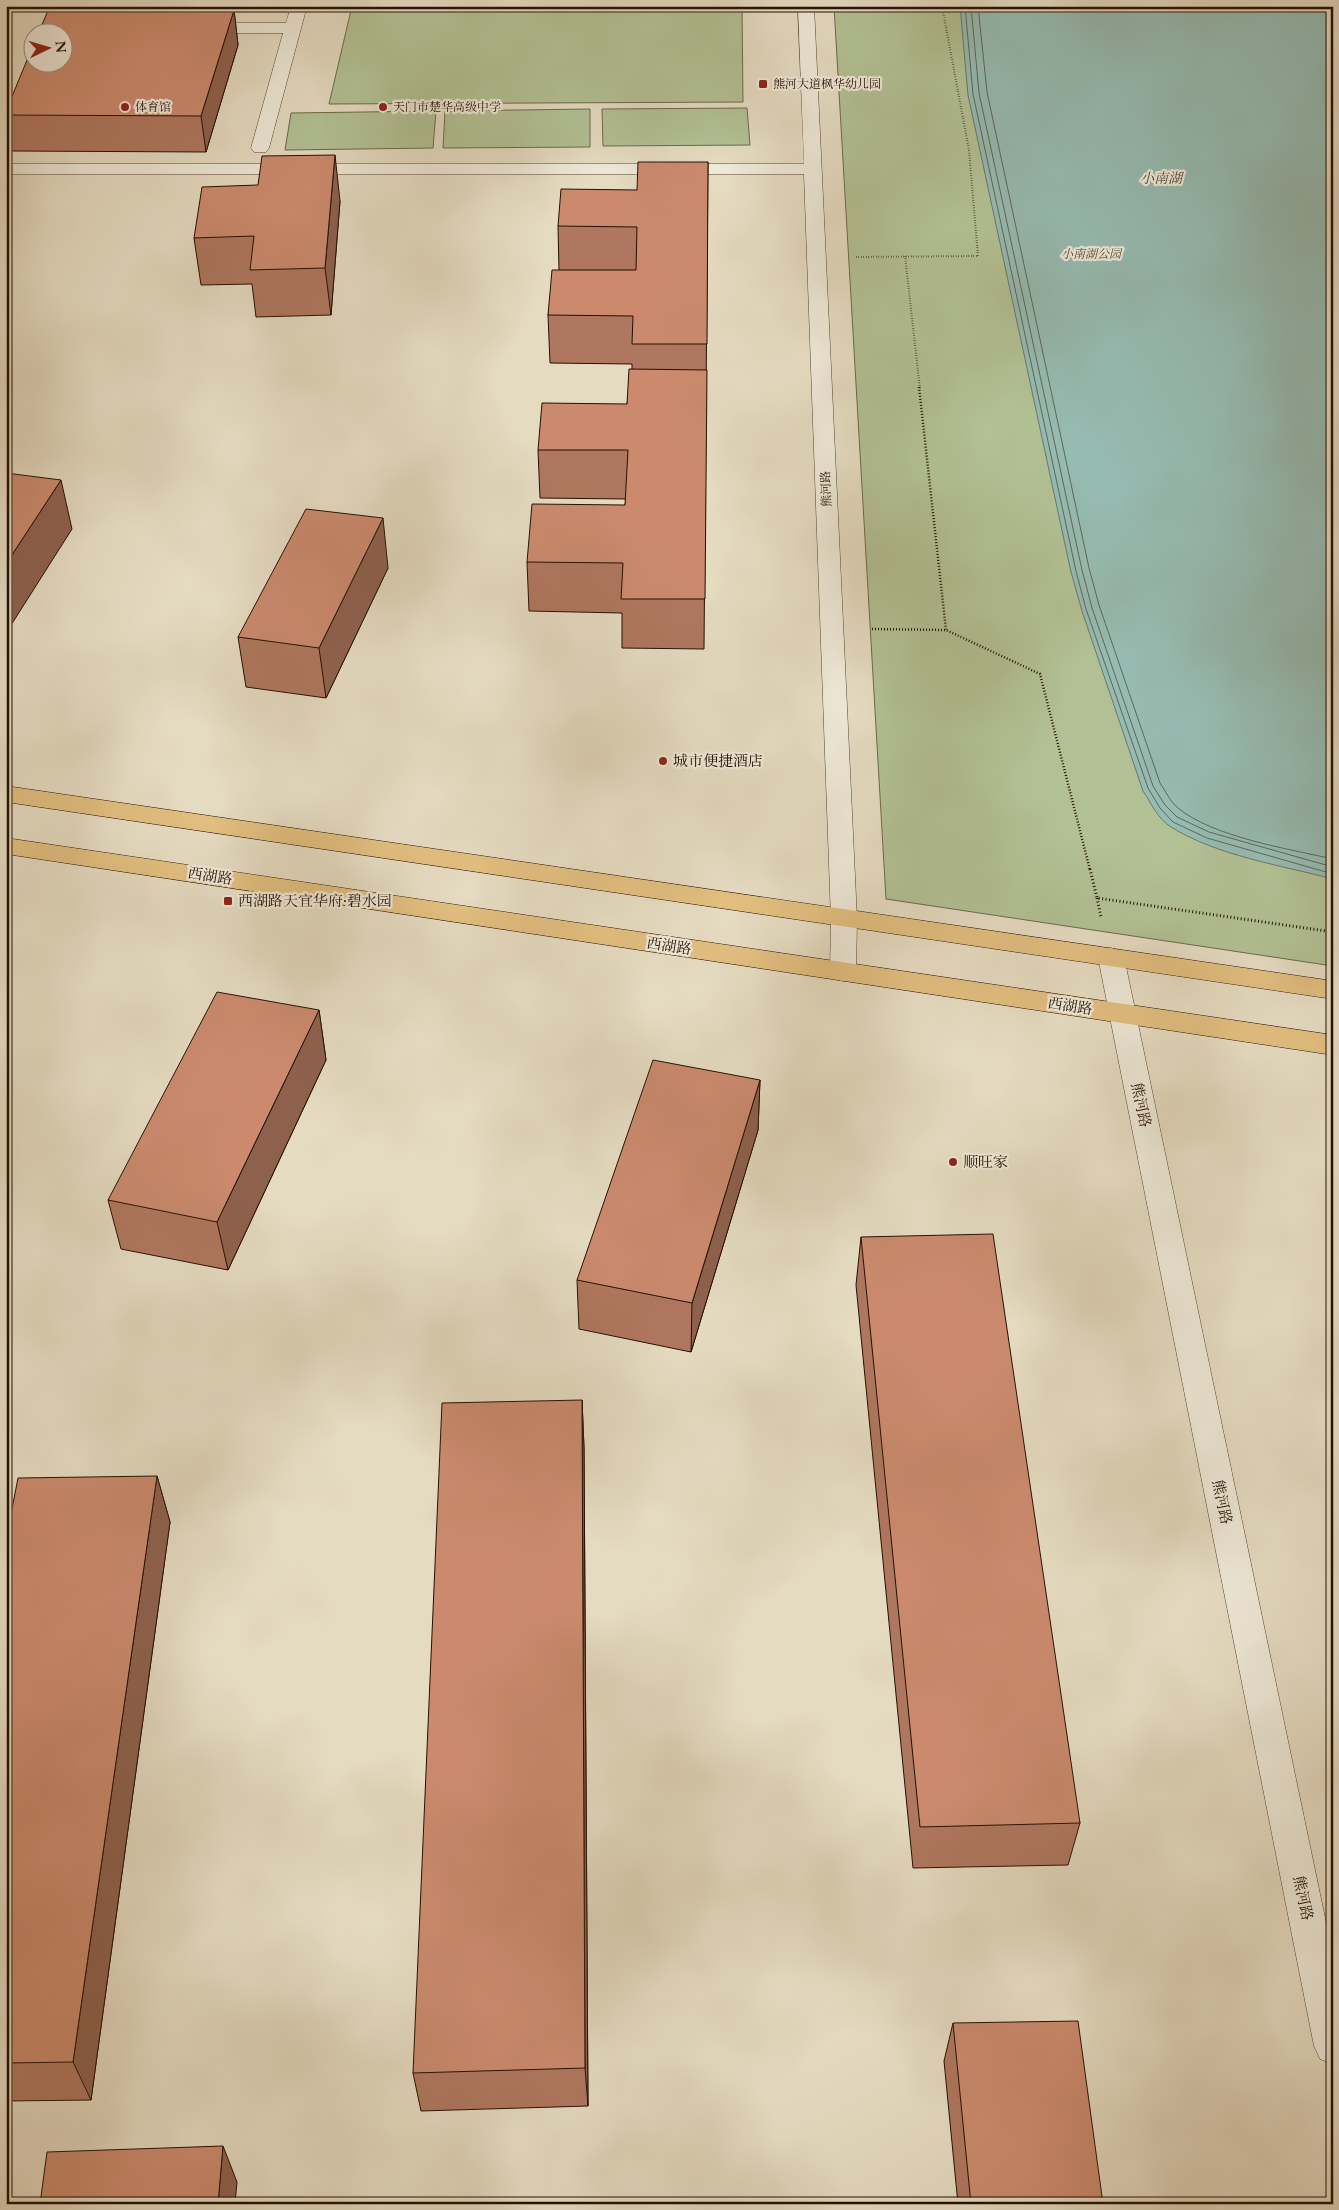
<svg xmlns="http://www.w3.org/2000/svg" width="1339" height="2210" viewBox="0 0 1339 2210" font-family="Cardo,'Noto Serif SC',serif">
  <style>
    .green { fill: #b2c194; stroke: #6c684c }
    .water { fill: #96bbb1; stroke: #69776b }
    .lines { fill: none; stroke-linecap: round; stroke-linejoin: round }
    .shore { stroke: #5e665a; stroke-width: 1 }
    .minor-casing { stroke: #554332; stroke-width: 1 }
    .major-casing { stroke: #251003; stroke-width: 1 }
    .path-far2 { stroke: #251003; stroke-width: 2; stroke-dasharray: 0.5 2; stroke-linecap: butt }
    .path-far1 { stroke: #251003; stroke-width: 2.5; stroke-dasharray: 1 2; stroke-linecap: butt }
    .path { stroke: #251003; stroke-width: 3; stroke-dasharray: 1 2.5; stroke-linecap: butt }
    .minor { fill: #eee8d7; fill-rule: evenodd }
    .major { fill: #e2be80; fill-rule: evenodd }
    .wall { fill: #af775f; stroke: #251003 }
    .shaded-wall { fill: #8e614d; stroke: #251003 }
    .building { fill: #cb8a6e; stroke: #251003 }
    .poi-dot { fill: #8f2418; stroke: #eee8d7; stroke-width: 2 }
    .labels { text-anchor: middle; stroke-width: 4.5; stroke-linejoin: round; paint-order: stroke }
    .far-poi-label { font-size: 12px; fill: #251003; stroke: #eee8d7; text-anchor: start }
    .far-park-label { font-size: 12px; font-style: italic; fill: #564e36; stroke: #eee8d7 }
    .far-street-label { font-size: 12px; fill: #251003; stroke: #eee8d7 }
    .far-water-label { font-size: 14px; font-style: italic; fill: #4d4c40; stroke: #eee8d7 }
    .poi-label { font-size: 15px; fill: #251003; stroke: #eee8d7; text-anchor: start }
    .street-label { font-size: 15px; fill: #251003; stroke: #eee8d7 }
  </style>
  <rect width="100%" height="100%" fill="#e5dbc1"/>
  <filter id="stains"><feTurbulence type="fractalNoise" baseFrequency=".004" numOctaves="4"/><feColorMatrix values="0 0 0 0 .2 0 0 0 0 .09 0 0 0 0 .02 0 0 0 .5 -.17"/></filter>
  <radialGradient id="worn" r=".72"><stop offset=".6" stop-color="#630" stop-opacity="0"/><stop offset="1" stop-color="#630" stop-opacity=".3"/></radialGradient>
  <path class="green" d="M352,6h390l1,96 -414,2z
    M834,6h499v960l-447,-67z
    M747,108l3,37 -147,1 -1,-37z
    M590,109v38l-147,1 2,-37z
    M436,111l-3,37 -148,2 6,-37z"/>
  <path class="water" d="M960,6h373v873c-53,-14 -115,-23 -162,-52 -13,-8 -20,-24 -28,-36l-61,-180 -11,-39 -103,-477z"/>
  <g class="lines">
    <path class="shore" d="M965,6l8,88 103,477 10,38 62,179 12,20 13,14 34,16 126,36
      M971,6l8,87 103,477 10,38 61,178 12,19 12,12 32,15 124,35
      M978,6l9,86 102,476 10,37 61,178c6,9 10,18 18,25 35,29 111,41 155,51"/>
    <defs>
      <path id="minor" d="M291,6h16l-38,142 -3,4h-12l-3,-4 32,-115h-84l-6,-1 -2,-4 2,-4 6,-1h87z
        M798,6h16l43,913 -1,53 -4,7 -9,2 -9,-2 -4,-7 1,-53 -27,-745h-798v-10h798z
        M1111,948l9,3 4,6 209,999v108l-13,-5 -6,-13 -216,-1089 4,-6z"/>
      <path id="major" d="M6,786l1327,195v18l-1327,-197z
        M6,838l1327,197v20l-1327,-201z"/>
    </defs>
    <use href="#minor" class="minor-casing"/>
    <use href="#major" class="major-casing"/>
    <path class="path-far2" d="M905,256l15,133
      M856,257l122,-1 -9,-106 -27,-144"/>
    <path class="path-far1" d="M919,387l27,243
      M872,629l74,1 94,44 50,196"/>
    <path class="path" d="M1090,869l7,29 236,34
      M1097,898l4,19"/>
    <use href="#minor" class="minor"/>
    <use href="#major" class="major"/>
  </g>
  <path class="wall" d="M234,10l4,35 -32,107 -194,-1 -6,-28v-12z
    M708,162l-4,487 -82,-1v-35l-93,-2 -2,-49 98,-57 1,-6 -86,-1 -2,-48 89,-46 5,-35v-5l-82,-1 -2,-48 11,-45 -1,-44 79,-36z
    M340,201l-9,114 -75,2 -4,-33 -51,1 -7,-47z
    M388,568l-62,130 -80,-11 -8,-50z
    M319,1010l7,50 -98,210 -107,-21 -13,-49z
    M760,1080l-2,50 -67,222 -112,-23 -2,-49z
    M861,1237l219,586 -12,42 -155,3 -57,-583z
    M582,1400l2,48 4,658 -167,5 -8,-38z
    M157,1476l13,46 -79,578 -85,1v-561z
    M953,2023l150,181h-145l-14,-143z"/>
  <path class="shaded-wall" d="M234,10l4,35 -32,107 -5,-36z
    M335,155l5,46 -9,114 -6,-47z
    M61,480l11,49 -66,104v-69z
    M383,518l5,50 -62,130 -7,-50z
    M319,1010l7,50 -98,210 -11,-48z
    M760,1080l-2,50 -67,222 1,-49z
    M582,1400l2,48 4,658 -3,-38z
    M157,1476l13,46 -79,578 -18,-38z
    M223,2146l14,36 -2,22h-17z"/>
  <path class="building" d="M49,8l185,2 -33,106 -195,-1v-4l26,-63v14h30v-30h-23z
    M335,155l-10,113 -75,2 4,-34 -60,2 8,-51 56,-2 4,-29z
    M638,162h70l-1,182h-75l1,-28 -85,-1 4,-45h84l1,-43 -79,-1 3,-37 76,1z
    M629,369l78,1 -2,229h-84l2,-36 -96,-1 5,-58 93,1 3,-55h-90l4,-47 85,1z
    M6,473l55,7 -55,84z
    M306,509l77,9 -64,130 -81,-11z
    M217,992l102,18 -102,212 -109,-22z
    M653,1060l107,20 -68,223 -115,-23z
    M993,1234l87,589 -160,4 -59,-590z
    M582,1400l3,668 -172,5 29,-670z
    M157,1476l-84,586 -67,1v-523l12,-62z
    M1078,2021l25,183h-132l-18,-181z
    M223,2146l-5,58h-178l7,-52z"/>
  <g class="poi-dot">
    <rect x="758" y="79" width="10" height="10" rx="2.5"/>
    <circle cx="125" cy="107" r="5"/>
    <circle cx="383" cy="107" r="5"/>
    <circle cx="663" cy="761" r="5"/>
    <rect x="223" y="896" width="10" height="10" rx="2.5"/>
    <circle cx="953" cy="1162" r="5"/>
  </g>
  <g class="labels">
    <g class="far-poi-label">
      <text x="773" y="88">熊河大道枫华幼儿园</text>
      <text x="135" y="111">体育馆</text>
      <text x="393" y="111">天门市楚华高级中学</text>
    </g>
    <g class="far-park-label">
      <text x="1091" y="258">小南湖公园</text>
    </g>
    <g class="far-street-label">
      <text transform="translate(826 489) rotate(-92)" y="4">熊河路</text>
    </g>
    <g class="far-water-label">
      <text x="1161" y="183">小南湖</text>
    </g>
    <g class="poi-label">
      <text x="673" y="766">城市便捷酒店</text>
      <text x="238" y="906">西湖路天宜华府·碧水园</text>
      <text x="963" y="1167">顺旺家</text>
    </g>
    <g class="street-label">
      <text transform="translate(210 876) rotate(9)" y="5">西湖路</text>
      <text transform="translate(669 946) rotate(9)" y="5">西湖路</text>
      <text transform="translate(1070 1006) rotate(9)" y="5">西湖路</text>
      <text transform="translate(1141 1105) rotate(78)" y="5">熊河路</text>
      <text transform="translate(1222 1502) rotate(78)" y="5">熊河路</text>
      <text transform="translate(1303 1898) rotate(78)" y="5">熊河路</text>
    </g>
  </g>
  <rect width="1339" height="2210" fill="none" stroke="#e5dbc1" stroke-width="25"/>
  <rect x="8" y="8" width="1324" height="2195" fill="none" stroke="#251003" stroke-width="2.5"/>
  <rect x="12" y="12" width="1314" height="2185" fill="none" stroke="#251003"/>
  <g transform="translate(48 48) rotate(85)"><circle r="24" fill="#eee8d7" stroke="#9e9282"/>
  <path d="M0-4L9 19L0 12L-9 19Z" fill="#8f2418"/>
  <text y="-8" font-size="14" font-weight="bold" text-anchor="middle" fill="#251003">N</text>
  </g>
  <rect width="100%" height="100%" filter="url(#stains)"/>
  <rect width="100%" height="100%" fill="url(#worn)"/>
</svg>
